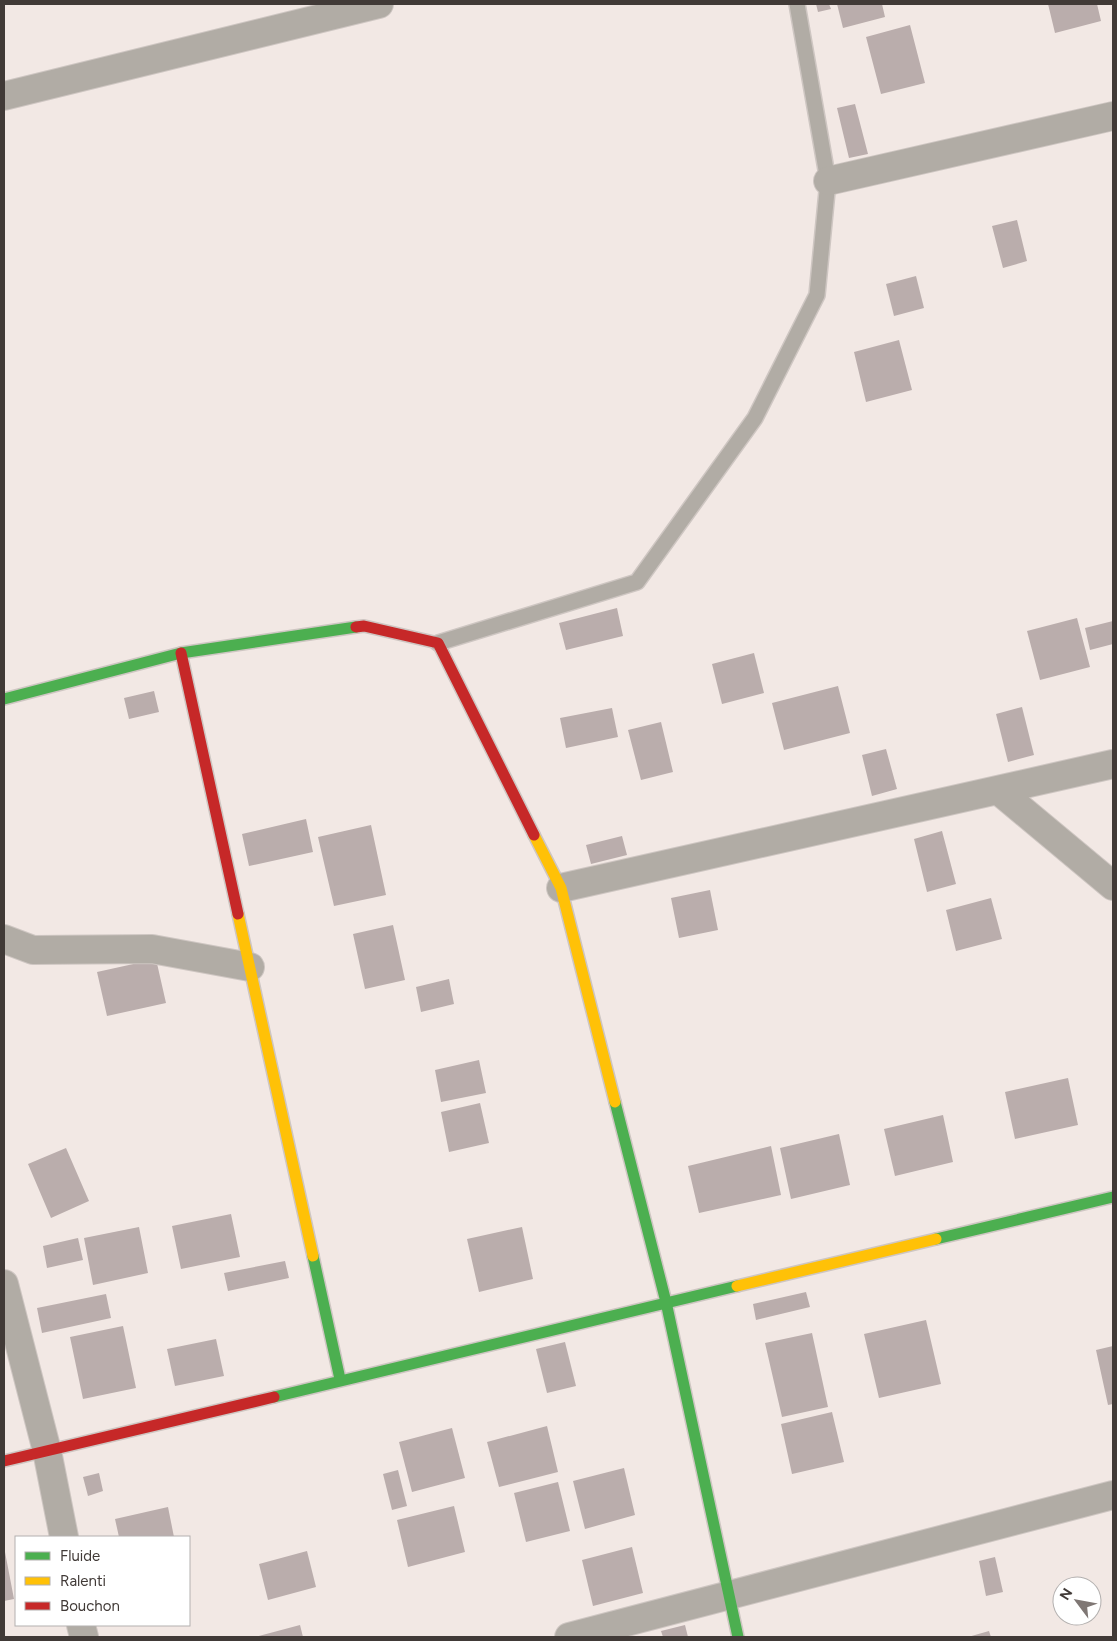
<svg xmlns="http://www.w3.org/2000/svg" width="1117" height="1641" viewBox="0 0 1117 1641" font-family="Figtree,sans-serif">
  <style>
    .building { fill: #baadac }
    .lines { fill: none; stroke-linecap: round; stroke-linejoin: round }
    .lane-casing { stroke: #cec6c2; stroke-width: 18 }
    .street-casing { stroke: #cec6c2; stroke-width: 30 }
    .fast-casing { stroke: #cec6c2; stroke-width: 14 }
    .slow-casing { stroke: #cec6c2; stroke-width: 14 }
    .jam-casing { stroke: #cec6c2; stroke-width: 14 }
    .lane { stroke: #b1aca5; stroke-width: 15 }
    .street { stroke: #b1aca5; stroke-width: 28 }
    .fast { stroke: #4caf50; stroke-width: 11 }
    .slow { stroke: #ffc107; stroke-width: 11 }
    .jam { stroke: #c62828; stroke-width: 11 }
  </style>
  <rect width="100%" height="100%" fill="#f2e8e4"/>
  <path class="building" d="M816,4h13l2,5 -13,3z
    M837,4h45l3,13 -42,11z
    M1048,4h49l4,17 -46,12z
    M910,25l15,58 -44,11 -15,-57z
    M855,104l13,50 -19,4 -12,-50z
    M1017,220l10,41 -24,7 -11,-42z
    M916,276l8,32 -30,8 -8,-32z
    M899,340l13,50 -46,12 -12,-50z
    M617,608l6,28 -57,14 -7,-27z
    M1077,618l13,49 -50,13 -13,-49z
    M1113,621v23l-23,6 -5,-22z
    M754,653l10,40 -42,11 -10,-40z
    M838,686l12,47 -66,17 -12,-47z
    M154,691l5,21 -30,7 -5,-21z
    M1022,707l12,48 -26,7 -12,-48z
    M612,708l6,29 -52,11 -6,-30z
    M661,722l12,50 -32,8 -13,-50z
    M886,749l11,40 -25,7 -10,-41z
    M306,819l7,33 -64,14 -7,-32z
    M371,825l15,70 -52,11 -16,-69z
    M942,831l14,53 -29,8 -13,-53z
    M622,836l5,19 -36,9 -5,-19z
    M710,890l8,40 -39,8 -8,-40z
    M991,898l11,41 -46,12 -10,-41z
    M393,925l12,55 -40,9 -12,-55z
    M156,959l10,44 -59,13 -10,-44z
    M449,979l5,25 -33,8 -5,-25z
    M479,1060l7,33 -45,9 -6,-32z
    M1068,1078l10,47 -63,14 -10,-47z
    M480,1103l9,40 -40,9 -8,-40z
    M943,1115l10,47 -58,14 -11,-47z
    M839,1134l11,51 -59,14 -11,-51z
    M771,1146l10,49 -82,18 -11,-47z
    M66,1148l23,53 -38,17 -23,-54z
    M231,1214l9,43 -59,12 -9,-43z
    M139,1227l9,46 -55,12 -9,-47z
    M522,1227l11,52 -54,13 -12,-53z
    M78,1238l5,22 -36,8 -4,-22z
    M285,1261l4,17 -61,13 -4,-18z
    M806,1292l4,15 -54,13 -3,-16z
    M106,1294l5,24 -69,15 -5,-25z
    M926,1320l15,64 -62,14 -15,-64z
    M123,1326l13,62 -53,11 -13,-62z
    M812,1333l16,74 -46,10 -17,-74z
    M216,1339l8,37 -49,10 -8,-37z
    M565,1342l11,44 -29,7 -11,-44z
    M1113,1346v58l-5,1 -12,-55z
    M832,1412l12,50 -52,12 -11,-50z
    M547,1426l11,46 -59,15 -12,-45z
    M452,1428l13,50 -53,14 -13,-50z
    M624,1468l11,47 -50,14 -12,-48z
    M398,1470l9,36 -15,4 -9,-36z
    M99,1473l4,18 -15,5 -5,-19z
    M558,1482l12,49 -44,11 -12,-49z
    M454,1506l11,46 -57,15 -11,-47z
    M168,1507l6,30h-55l-4,-18z
    M632,1547l11,46 -50,13 -11,-46z
    M307,1551l9,36 -48,13 -9,-36z
    M5,1552l9,47 -10,2v-48z
    M995,1557l8,35 -17,4 -7,-35z
    M300,1625l3,12h-48z
    M685,1625l3,12h-25l-2,-6z
    M989,1631l2,6h-23z"/>
  <g class="lines">
    <defs>
      <path id="lane" d="M438,643l199,-61 118,-164 62,-123 11,-114 -31,-177"/>
      <path id="street" d="M4,96l375,-92
        M828,181l285,-65
        M998,790l115,96
        M561,888l552,-124
        M4,939l29,11 119,-1 98,18
        M4,1284l43,167 17,86
        M81,1625l3,12
        M569,1637l544,-142"/>
      <path id="fast" d="M4,699l177,-46 175,-26
        M615,1102l51,200 72,335
        M936,1239l177,-42
        M313,1256l27,123
        M274,1397l463,-111"/>
      <path id="slow" d="M534,835l27,53 54,214
        M238,914l75,342
        M737,1286l199,-47"/>
      <path id="jam" d="M356,627l8,-1 74,17 96,192
        M181,653l57,261
        M4,1461l270,-64"/>
    </defs>
    <use href="#lane" class="lane-casing"/>
    <use href="#street" class="street-casing"/>
    <use href="#fast" class="fast-casing"/>
    <use href="#slow" class="slow-casing"/>
    <use href="#jam" class="jam-casing"/>
    <use href="#lane" class="lane"/>
    <use href="#street" class="street"/>
    <use href="#fast" class="fast"/>
    <use href="#slow" class="slow"/>
    <use href="#jam" class="jam"/>
  </g>
  <rect width="1117" height="1641" fill="none" stroke="#413a37" stroke-width="10"/>
  <rect x="15" y="1536" width="175" height="90" fill="#ffffff" stroke="#b3b0af"/>
  <rect x="25" y="1552" width="25" height="8" fill="#4caf50" stroke="#b3b0af"/>
  <text x="60" y="1561" font-size="15" fill="#413a37">Fluide</text>
  <rect x="25" y="1577" width="25" height="8" fill="#ffc107" stroke="#b3b0af"/>
  <text x="60" y="1586" font-size="15" fill="#413a37">Ralenti</text>
  <rect x="25" y="1602" width="25" height="8" fill="#c62828" stroke="#b3b0af"/>
  <text x="60" y="1611" font-size="15" fill="#413a37">Bouchon</text>
  <g transform="translate(1077 1601) rotate(302)"><circle r="24" fill="#ffffff" stroke="#b3b0af"/>
  <path d="M0-4L9 19L0 12L-9 19Z" fill="#7f7774"/>
  <text y="-8" font-size="14" font-weight="bold" text-anchor="middle" fill="#413a37">N</text>
  </g>
</svg>
